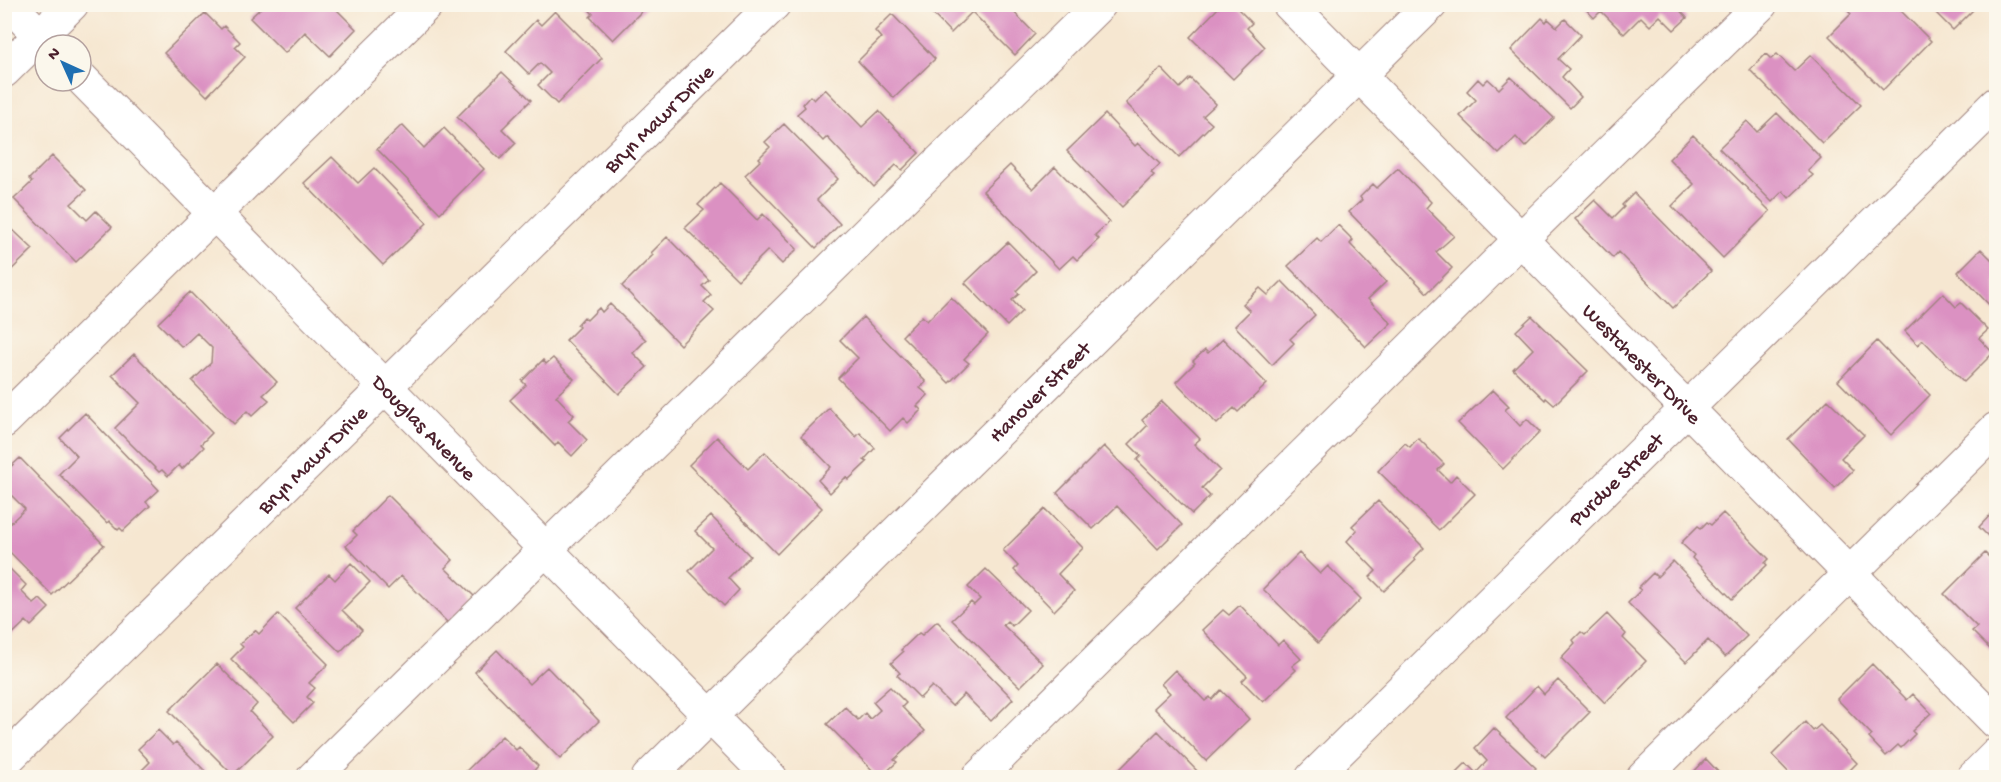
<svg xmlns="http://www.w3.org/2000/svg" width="2001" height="782" viewBox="0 0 2001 782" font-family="'Gochi Hand',sans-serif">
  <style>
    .building { fill: #db91c2 }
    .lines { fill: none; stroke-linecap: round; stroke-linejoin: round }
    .minor-casing { stroke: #a0837e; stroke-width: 35 }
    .minor { stroke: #fff; stroke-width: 33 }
    .labels { text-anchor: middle; stroke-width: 4.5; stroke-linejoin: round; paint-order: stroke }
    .street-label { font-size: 21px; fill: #4a1f2b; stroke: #fbf7ec }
  </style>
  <rect width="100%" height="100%" fill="#fbf7ec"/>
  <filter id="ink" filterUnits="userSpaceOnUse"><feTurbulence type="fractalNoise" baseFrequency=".0167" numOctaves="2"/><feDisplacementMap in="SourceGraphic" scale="12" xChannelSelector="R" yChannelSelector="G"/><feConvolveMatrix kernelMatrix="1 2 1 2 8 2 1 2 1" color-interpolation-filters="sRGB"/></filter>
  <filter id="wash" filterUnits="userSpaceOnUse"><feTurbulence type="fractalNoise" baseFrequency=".008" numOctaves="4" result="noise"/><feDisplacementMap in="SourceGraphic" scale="24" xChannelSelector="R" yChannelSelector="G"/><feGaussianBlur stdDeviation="1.35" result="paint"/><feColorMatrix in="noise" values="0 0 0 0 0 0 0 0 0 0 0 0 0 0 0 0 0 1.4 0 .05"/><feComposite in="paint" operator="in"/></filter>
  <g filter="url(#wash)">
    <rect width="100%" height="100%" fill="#f6e7d1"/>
    <g id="blocks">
      <path class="building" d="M260,4h71l25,25 -26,27 -25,-24 -20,21 -35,-35 12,-11z
        M584,4h65l-36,36 -23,-23 3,-3z
        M923,4h83l29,30 -20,21 -43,-43 -21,21z
        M1222,4h11l19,19 -5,5 18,19 -32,32 -43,-42z
        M1581,4h93l13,14 -13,12 -14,-14 -10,10 -9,-9 -17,17 -23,-23 -7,7z
        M1841,4h53l37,37 -48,49 -54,-54 22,-22z
        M1927,4h52l-26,26z
        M555,11l47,47 -45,46 -19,-19 12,-12 -10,-10 -11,11 -23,-23 30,-31 5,5z
        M205,13l16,16 3,-3 16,16 -5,5 10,10 -38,39 -43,-43z
        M892,14l43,45 -41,39 -36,-37 23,-23 -6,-7z
        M1542,18l4,4 2,-3 9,8 8,-8 16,16 -23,24 11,10 -7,8 19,20 -11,11 -59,-58z
        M1766,54l5,5 6,-5 17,17 17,-16 50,50 -39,38 -72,-73z
        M1161,68l19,20 10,-10 26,26 -13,12 9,8 -33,33 -53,-54z
        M502,72l29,28 -29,29 14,14 -16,16 -43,-42z
        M1511,77l43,41 -29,29 -9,-10 -17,17 -39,-38 16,-16 -9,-9 11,-12 5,5 5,-5 11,10z
        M825,89l37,38 17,-16 40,42 -17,17 -6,-5 -22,22 -47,-50 -4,4 -26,-27 8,-7 -2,-3 7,-8 4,4z
        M1777,113l44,45 -13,13 5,4 -24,23 -6,-7 -11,11 -53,-54 28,-27 10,11z
        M1105,114l30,32 3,-3 22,21 -9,9 3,2 -32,32 -55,-56z
        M784,124l54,55 -21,21 23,24 -24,24 -71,-73 16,-15 -2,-2 11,-11 -5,-5z
        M402,125l22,23 20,-20 40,41 -44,44 -63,-64z
        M1693,135l77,76 -47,47 -51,-52 22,-22 -25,-25z
        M52,156l34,34 -15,14 16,16 9,-9 16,16 -36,35 -62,-63 18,-17 -3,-3z
        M332,157l26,26 16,-15 53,55 -44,42 -79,-82z
        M1010,165l23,24 22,-22 54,55 -14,13 4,4 -22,21 -4,-4 -14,13 -76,-78z
        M1398,168l33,34 -5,6 28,28 -18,16 16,16 -25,25 -78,-81 13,-12 -2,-3 13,-13 4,4z
        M720,183l37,37 6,-6 34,35 -15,15 -14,-14 -30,30 -53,-52 19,-18 -6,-5z
        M1634,193l77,78 -38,37 -55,-56 -5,6 -38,-39 20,-19 18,18 11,-11 -2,-2z
        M1338,225l15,15 -3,4 36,38 -18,17 23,24 -25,24 -78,-81 29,-28 4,4z
        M4,227l6,6 3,-3 20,19 -29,28z
        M667,237l42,43 -7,6 9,9 -7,7 10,9 -34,34 -58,-59 31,-31 -2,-2z
        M1008,242l28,29 -20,20 3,3 -7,6 10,11 -15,15 -42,-43z
        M1981,249l14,14 1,-2v51l-38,-40z
        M1282,281l33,34 -25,24 4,4 -22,22 -37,-39 15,-15 -7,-7 17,-16 8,7z
        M190,292l87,90 -14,13 6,5 -17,16 -5,-5 -13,13 -42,-43 19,-18 1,-15 -15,-15 -15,14 -24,-24z
        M1943,293l13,14 5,-4 27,27 -9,8 14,15 -29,29 -41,-42 -5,5 -13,-14z
        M951,297l37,37 -24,25 5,4 -20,20 -47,-47 20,-20 5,5z
        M610,304l36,36 -13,13 14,14 -28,27 -53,-54 13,-13 -2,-2 7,-8 3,3 12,-12 3,4z
        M1532,316l56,55 -34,34 -8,-7 -1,2 -32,-31 20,-20 -17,-18z
        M863,317l63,65 -6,6 8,7 -11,11 4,4 -13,13 -5,-5 -13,13 -52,-53 20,-20 -18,-18z
        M1223,339l44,45 -29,28 -4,-4 -17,16 -41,-42 19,-19 -2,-2 12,-11 3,3z
        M1877,341l53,54 -39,40 -53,-54z
        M134,354l78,79 -11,11 3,3 -22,22 -3,-4 -11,11 -6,-6 -3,2 -44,-44 25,-25 -28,-28z
        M553,358l21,21 -18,17 18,19 -6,6 19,19 -15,16 -14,-14 -3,4 -45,-46 16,-15 -4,-4 21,-21 3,4z
        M1493,390l16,16 -4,4 15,16 7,-7 13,13 -37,37 -45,-46z
        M1828,400l36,35 -23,23 12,12 -18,18 -47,-49z
        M1162,401l38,38 -6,5 26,26 -18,18 8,8 -18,18 -55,-54 4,-4 -12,-12 18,-18 -5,-6z
        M829,408l27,29 4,-4 15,15 -11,12 3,2 -19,18 -2,-3 -16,16 -12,-13 13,-13 -30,-31z
        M85,413l74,77 -13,12 4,4 -27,25 -3,-3 -2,2 -9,-9 -2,2 -48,-49 18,-18 -17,-18z
        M717,437l31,32 17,-17 57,56 -45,46 -88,-89z
        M1418,438l26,26 -6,6 12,12 6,-7 19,19 -36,36 -61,-59 27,-28 5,4z
        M1104,446l78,79 -24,24 -41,-43 -24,23 -36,-36z
        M20,458l84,87 -52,50 -48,-49v-17l21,-20 -21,-21v-15z
        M388,495l65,65 -8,8 30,29 -27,26 -47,-47 -13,13 -42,-43 11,-11 -4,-4z
        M1378,501l46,47 -10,10 2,2 -32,31 -14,-14 6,-6 -29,-30 10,-11 -5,-4z
        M1045,509l38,39 -25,26 16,17 -20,20 -40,-41 4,-4 -15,-16z
        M1996,509v35l-17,-17z
        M1723,513l46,46 -4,4 2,2 -35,34 -40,-41 2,-3 -13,-12 17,-17 3,2 6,-6 4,3z
        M711,516l39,40 -22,22 11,12 -15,16 -35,-35 23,-23 -17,-17z
        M1299,553l21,21 8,-8 33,33 -43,44 -55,-54z
        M1985,553l11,11v79l-6,6 -18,-18 5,-4 -33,-33z
        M1673,561l74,75 -22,21 -17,-17 -22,22 -58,-59 13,-13 -3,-2 15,-15 4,4z
        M351,563l19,19 -28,28 20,20 -22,22 -45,-44 34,-34 6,6z
        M10,569l16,16 -5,6 13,13 6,-5 9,9 -18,18 -5,-5 -22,21v-68z
        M986,569l42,41 -16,16 -5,-5 -4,4 40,39 -23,23 -68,-67 19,-18 3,3 6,-6 -12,-12z
        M1240,605l38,40 5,-5 18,19 -9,7 4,4 -33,32 -21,-21 5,-5 -45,-46 21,-20 6,5z
        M278,614l50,50 -19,19 6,5 -8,9 6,6 -19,19 -63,-63 12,-12 -3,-3 15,-14 4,4z
        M1607,614l19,20 -3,4 23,23 -41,42 -44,-45 14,-15 -2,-3 8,-8 4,3z
        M937,621l76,78 -22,22 -27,-27 -12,12 -20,-20 -12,12 -23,-23 3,-2 -9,-10 12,-11 -2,-2 18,-17 3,2z
        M497,650l32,34 18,-17 52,54 -39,38 -85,-87z
        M217,664l40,40 -7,8 23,24 -40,39 -64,-64z
        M1872,664l35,36 6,-6 18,19 -19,18 3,3 -14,14 -3,-3 -12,11 -17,-18 3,-3 -35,-36z
        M1175,670l30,31 5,-4 2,3 9,-10 28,29 -43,42 -52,-53 16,-15 -9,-9z
        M1558,680l32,32 -45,45 -39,-39 31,-32 7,8z
        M890,687l16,16 -4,4 23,24 -31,29 3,2 -17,16 -53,-54 18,-17 13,13 7,-7 5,6 10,-9 -7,-8z
        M1805,722l8,9 7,-6 37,38 -15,15h-48l-22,-23z
        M1494,728l42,40 -10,10h-72l-1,-2 13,-13 10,10 11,-12 -12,-13z
        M158,730l15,15 3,-3 29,29 -7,7h-64l16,-16 -12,-13z
        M1158,731l41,42 -5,5h-83z
        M502,736l14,14 3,-3 19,19 -11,12h-61l-3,-4z
        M1706,759l18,19h-36z"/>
    </g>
  </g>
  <g filter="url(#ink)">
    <use href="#blocks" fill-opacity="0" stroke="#a0837e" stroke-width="1.5"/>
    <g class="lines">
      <defs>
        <g id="minor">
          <path d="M9,4l40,41"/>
          <path id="s1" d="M1289,4l707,718"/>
          <path d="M4,71l68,-67"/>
          <path id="s2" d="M81,78l690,700"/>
          <path d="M4,421l423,-417"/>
          <path id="s3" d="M4,762l770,-758"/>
          <path d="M313,778l787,-774"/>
          <path id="s4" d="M648,778l783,-774"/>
          <path d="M978,778l543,-539 240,-235"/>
          <path id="s5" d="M1312,778l684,-674"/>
          <path d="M1643,778l353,-349"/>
          <path d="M1973,778l23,-23"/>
        </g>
      </defs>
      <use href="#minor" class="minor-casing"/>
      <use href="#minor" class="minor"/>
    </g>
  </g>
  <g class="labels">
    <g class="street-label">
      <text dy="7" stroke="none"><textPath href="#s3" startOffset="918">Bryn Mawr Drive</textPath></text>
      <text dy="7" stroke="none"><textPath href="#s1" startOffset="504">Westchester Drive</textPath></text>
      <text dy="7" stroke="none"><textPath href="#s4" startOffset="550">Hanover Street</textPath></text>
      <text dy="7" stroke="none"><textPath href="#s2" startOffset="490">Douglas Avenue</textPath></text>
      <text dy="7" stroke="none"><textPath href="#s3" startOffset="432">Bryn Mawr Drive</textPath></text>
      <text dy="7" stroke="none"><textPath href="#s5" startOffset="426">Purdue Street</textPath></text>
    </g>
  </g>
  <rect width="2001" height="782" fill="none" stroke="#fbf7ec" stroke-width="24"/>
  <g transform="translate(63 63) rotate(315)"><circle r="28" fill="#fbf7ec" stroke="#b4a19f" stroke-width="1.5"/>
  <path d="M0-4.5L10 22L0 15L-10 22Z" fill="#1f6fb2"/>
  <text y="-9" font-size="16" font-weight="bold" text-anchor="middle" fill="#4a1f2b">N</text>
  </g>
</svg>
